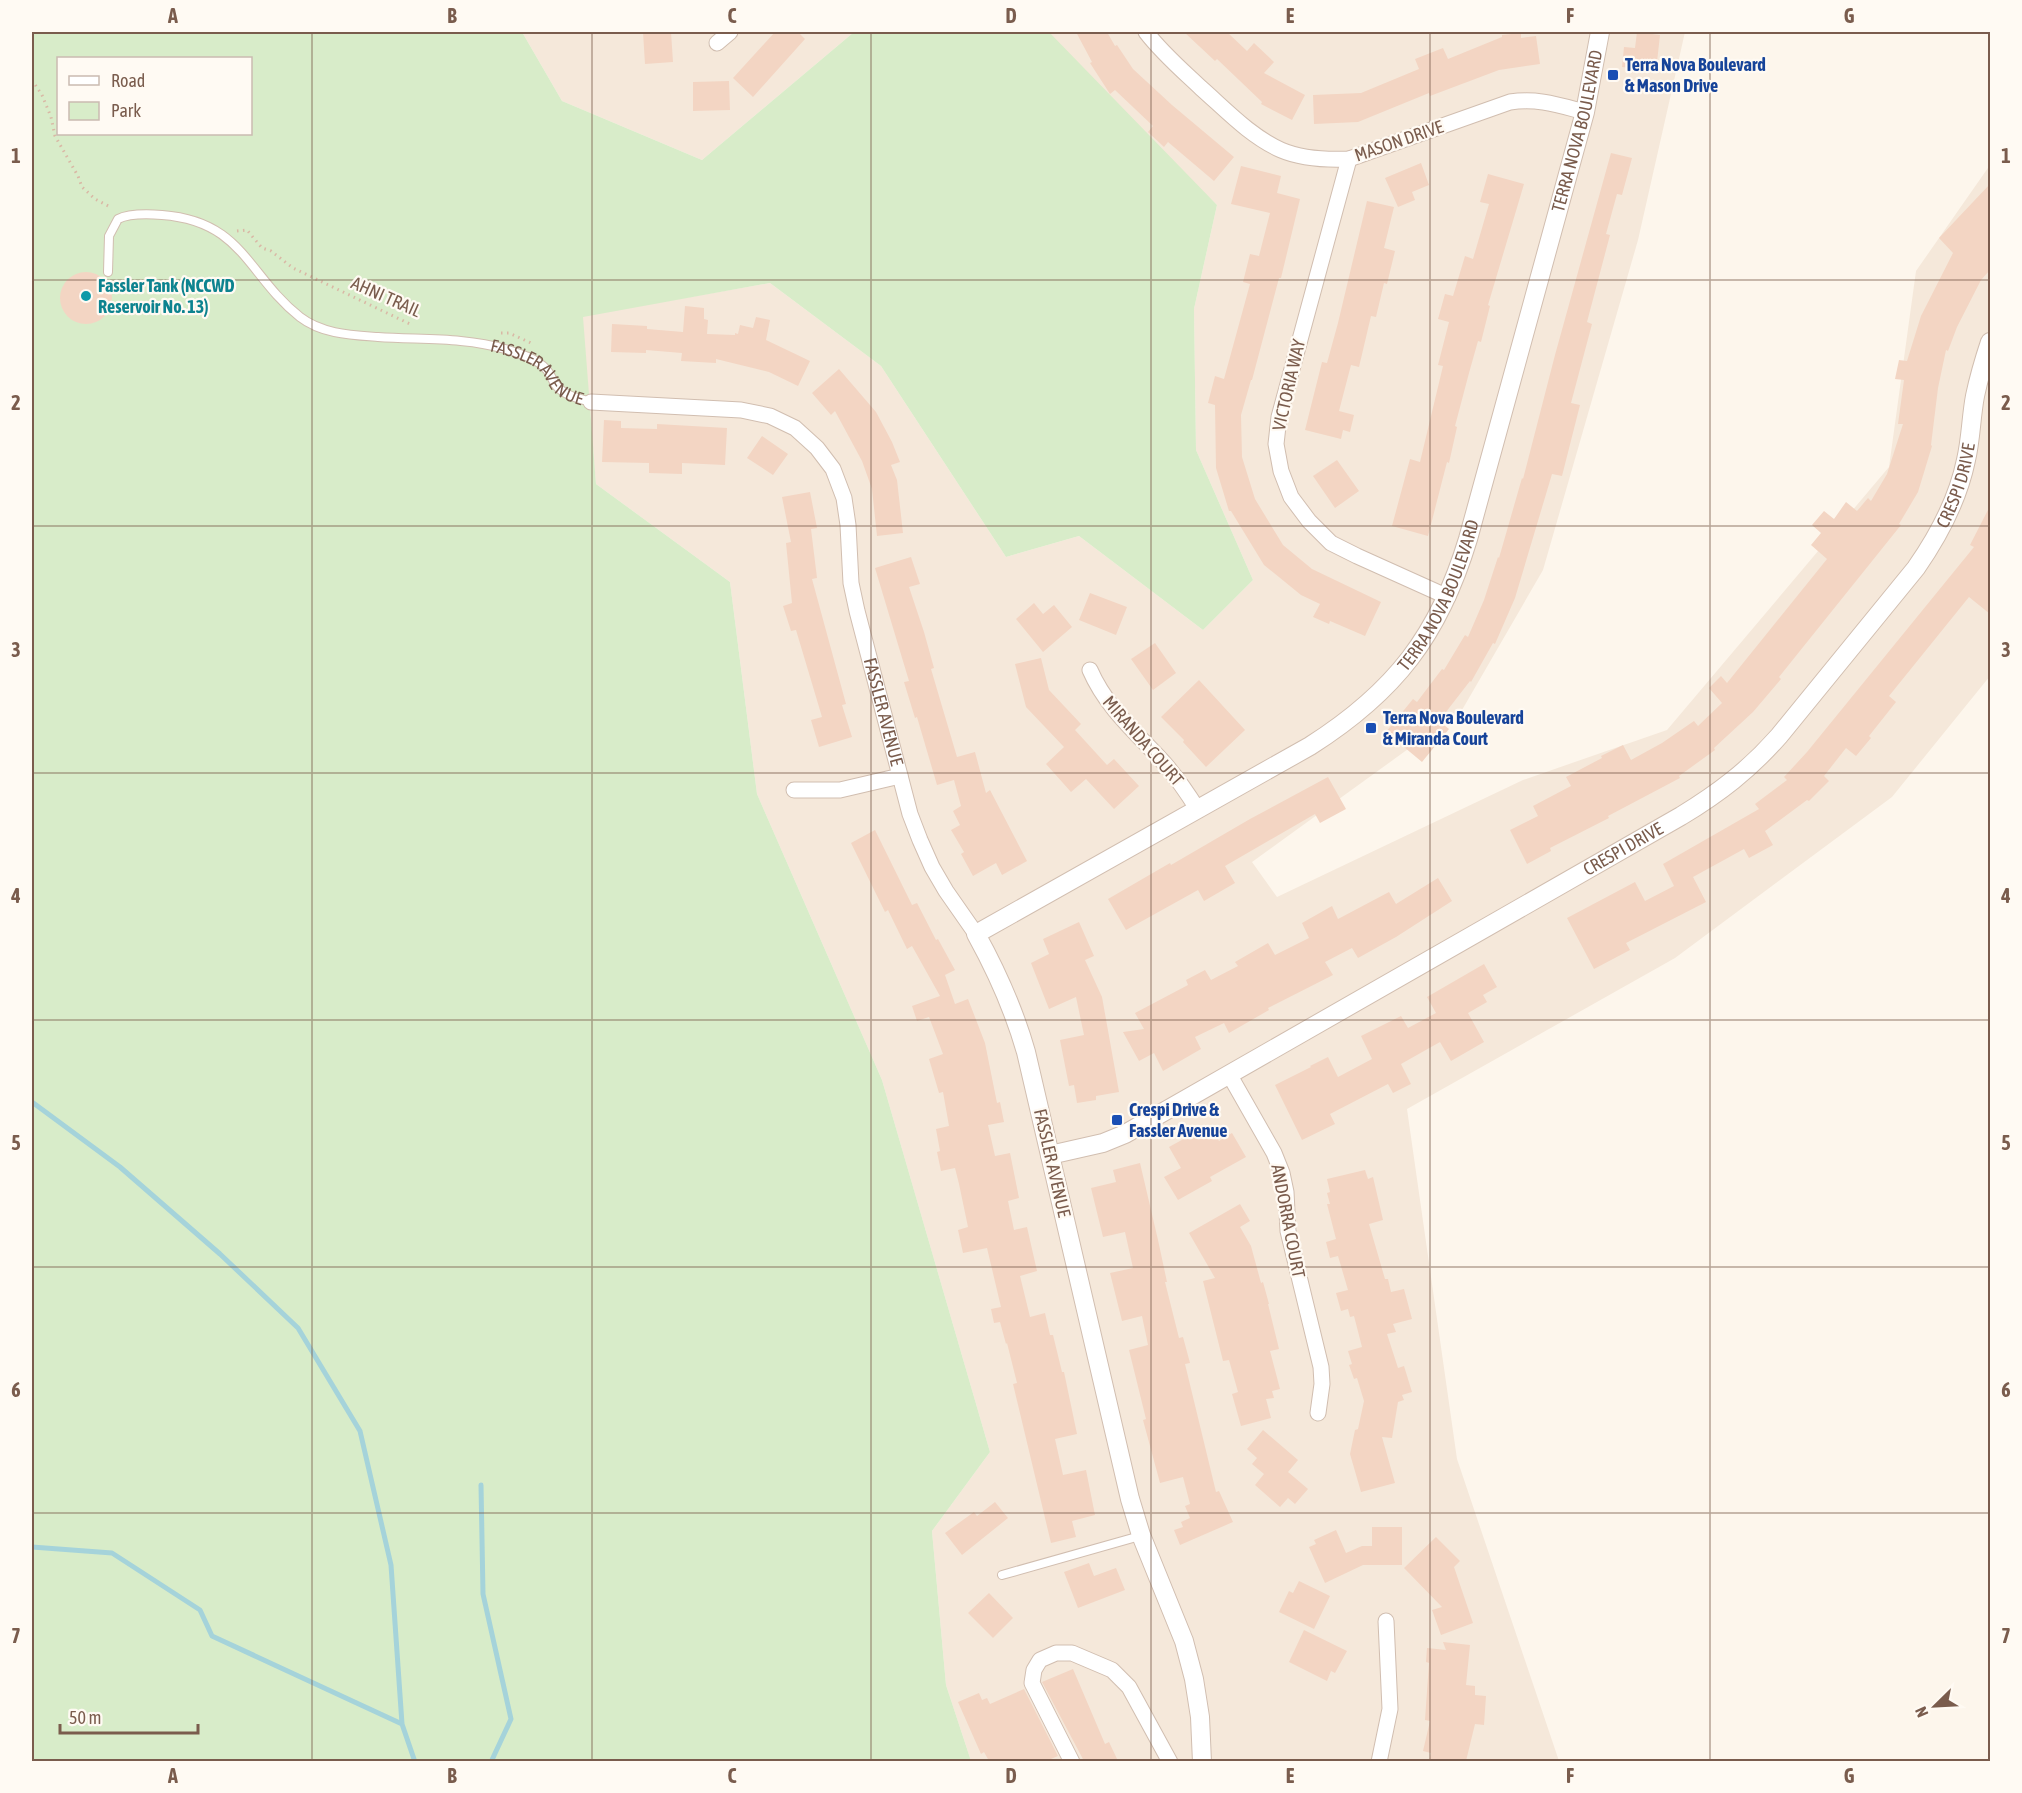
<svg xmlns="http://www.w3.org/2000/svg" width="2022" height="1793" viewBox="0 0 2022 1793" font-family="'Asap Condensed',sans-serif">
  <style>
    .residential { fill: #f5e8da }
    .green { fill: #d8ecc9; fill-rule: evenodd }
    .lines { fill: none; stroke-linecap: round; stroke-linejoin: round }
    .stream { stroke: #a5d3da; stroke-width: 5 }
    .building { fill: #f3d5c3 }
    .service-casing { stroke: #d1beb0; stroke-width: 10 }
    .minor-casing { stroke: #d1beb0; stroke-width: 17 }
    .tertiary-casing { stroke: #d1beb0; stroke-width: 20 }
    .path { stroke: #d9b8a5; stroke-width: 3; stroke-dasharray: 1.5 4.5; stroke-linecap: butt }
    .service { stroke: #fff; stroke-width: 8 }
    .minor { stroke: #fff; stroke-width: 15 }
    .tertiary { stroke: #fff; stroke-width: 18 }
    .grid { fill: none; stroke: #7a5c4d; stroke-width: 1.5; stroke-opacity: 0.55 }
    .transit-dot { fill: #1a4fb4; stroke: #fffaf3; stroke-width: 2 }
    .culture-dot { fill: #0f9aa8; stroke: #fffaf3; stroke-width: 2 }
    .labels { text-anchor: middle; stroke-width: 4.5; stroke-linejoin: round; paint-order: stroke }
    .transit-label { font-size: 18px; font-weight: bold; fill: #164399; stroke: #fffaf3; text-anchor: start }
    .street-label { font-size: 18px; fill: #7a5c4d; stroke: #fffaf3 }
    .culture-label { font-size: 18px; font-weight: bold; fill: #0d838f; stroke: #fffaf3; text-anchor: start }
    .neatline { fill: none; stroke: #7a5c4d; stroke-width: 2 }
    .grid-label { font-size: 20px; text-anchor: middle; font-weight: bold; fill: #7a5c4d }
  </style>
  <rect width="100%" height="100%" fill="#fdf6ec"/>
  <path class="residential" d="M522,32h332l-152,128 -140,-59z
    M1033,32h652l-47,208 -95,330 -81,140 -210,152 25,35 246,-117 144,-50 222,-263 27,-196 74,-106v511l-98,121 -217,161 -268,151 50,350 102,302h-588l-25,-76 -14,-154 58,-79 -108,-372 -125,-286 -27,-212 -134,-98 -14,-168 188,-33 111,83 125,191 73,-21 124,94 50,-50 -57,-130 -2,-141 23,-104z"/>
  <path class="green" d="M32,32h490l40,69 140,59 152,-128h195l168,173 -23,104 2,141 57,130 -50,50 -124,-94 -73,21 -125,-191 -111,-83 -187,34 13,167 134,98 27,212 125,286 108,372 -58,79 14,154 25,76 -939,1zM58,58h192v76h-192z"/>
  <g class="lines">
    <path class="stream" d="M32,1102l88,65 100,87 78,74 62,103 31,134 11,159 13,38
      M481,1485l2,109 28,125 -20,43
      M32,1547l80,6 88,57 12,26 190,88"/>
  </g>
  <path class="building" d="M643,32h28l2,30 -28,2z
    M775,32h23l7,7 -52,58 -20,-19z
    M1076,32h31l8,14 2,-1 16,24 39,36 62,52 -20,24 -46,-39 -4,5 -16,-15 5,-6 -38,-36 -5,4 -20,-31 2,-1z
    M1184,32h43l20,19 7,-8 20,19 -10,11 41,22 -13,25 -31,-16 1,-2 -45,-43 -2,2z
    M1637,32l23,3 -4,36 -34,-4 2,-20 11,1z
    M1521,33v5l15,-2 4,28 -41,6 -69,26 -1,-3 -71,29 -44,2 -1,-29 48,-2 58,-24 -4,-10 28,-11 5,11 54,-22v-2z
    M729,81l1,29 -37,1v-29z
    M1611,153l21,5 -10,37 -5,-1 -11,40 4,1 -23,87 5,2 -21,79 9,2 -18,71 -10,-2 -37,124 -20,46 -2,-1 -22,39 -1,-1 -31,40 10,8 -27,33 -36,-30 27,-33 4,3 25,-33 2,1 21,-35 3,2 16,-37 14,-43 1,1 23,-80 1,1 32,-124z
    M1421,163l8,22 -17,7 3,8 -17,7 -13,-29z
    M1241,166l40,10 -4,17 23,6 -19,79h-2l-27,102h-1l-10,35 1,42 13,42 28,46 29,24 69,33 -16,34 -35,-15 -1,3 -16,-7 7,-13 -19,-9 -37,-30 -33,-54h-2l-13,-43 -1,-63 -7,-2 7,-27 9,3 26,-95 -7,-2 7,-28 9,2 11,-43 -39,-9z
    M1488,174l36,10 -36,121 2,1 -9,36 -3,-1 -9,32 -14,53 2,1 -8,36 -2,-1 -19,74 -36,-10 18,-67 10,3 23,-96 -5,-1 11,-43 -11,-3 7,-25 8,2 12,-40 8,3 16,-55 -9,-2z
    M1990,184v86l-9,10 -24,47 -9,24 -2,-1 -8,38 -7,57 1,1 -14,46 -19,32 2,1 -122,152 2,2 -28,33 -39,36 1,2 -36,26 1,2 -72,38 1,2 -59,30 1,3 -24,13 -17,-34 28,-14 -5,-10 38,-20 -5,-9 36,-19 -1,-2 22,-11 8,15 31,-17 32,-22 4,5 24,-23 -13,-15 12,-12 6,7 100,-124 -16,-14 10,-12 -9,-8 12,-14 10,8 12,-17 11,9 11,-13 3,3 16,-27 16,-50h-5l6,-44 -9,-1 4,-19 8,1 14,-45 32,-63 -14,-15z
    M1367,201l27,6 -10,41 11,3 -8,33 -3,-1 -8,34 -5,-1 -12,51 -8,-2 -12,46 15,4 -4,17 -7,-2 -2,9 -36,-9 17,-68 5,1 11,-40z
    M60 298a26 26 0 1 1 52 0a26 26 0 1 1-52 0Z
    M685,306l19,2v11l4,1 -1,14 28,1v-2l3,1 2,-9 13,3 3,-11 14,3 -4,20 44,21 -12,25 -29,-14 -53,-13v4l-35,-2 1,-8 -36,-3v3l-35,-1 1,-28 35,2v3l36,3z
    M839,369l37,43 16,30 8,20 -9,3 6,15 6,53 -26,3 -5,-47 -10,-28 -27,-50 -4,4 -19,-22z
    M604,420l17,1v7l36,1v-5l70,4 -2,37 -43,-2v11l-33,-1v-10l-47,-1z
    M762,436l26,18 -15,21 -26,-17z
    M1337,460l22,31 -24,17 -22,-32z
    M810,492l7,36 -6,1 6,49 -5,1 34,125 -4,1 10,32 -33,10 -8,-27 11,-3 -26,-87 -5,1 -8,-25 9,-3 -6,-60 5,-1 -9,-45z
    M1990,506v108l-21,-17 -80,99 7,6 -27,34 2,2 -15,18 -10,-8 -22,28 5,5 -20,20 -2,-1 -42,31 8,14 -24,13 -5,-9 -51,28 13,25 -80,41 4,7 -36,19 -27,-51 68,-36 10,19 29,-15 -11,-22 96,-55 -4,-5 32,-24 -3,-3 23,-25 167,-205 -4,-2z
    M911,557l9,27 -11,3 15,45 10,36 -3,1 26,88 18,-5 11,41 4,-3 37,71 -25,14 -6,-12 -23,13 -12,-22 3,-2 -13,-22 9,-5 -7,-14 8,-5 -7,-26 -17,5 -20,-68 -2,1 -11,-36 5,-1 -34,-113z
    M1090,593l37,14 -11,28 -37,-15z
    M1034,603l9,11 11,-9 18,22 -29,25 -27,-33z
    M1155,643l21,30 -23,17 -22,-31z
    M1041,658l8,32 32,34 -6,6 32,35 7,-6 25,27 -25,23 -28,-30 -15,13 -25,-28 18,-17 -38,-40 -11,-43z
    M1199,680l46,50 -39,37 -23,-25 1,-2 -23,-23z
    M1328,777l18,32 -26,14 -5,-9 -90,52 10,17 -31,18 -6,-11 -72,40 -18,-31 62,-36 1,2 79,-46z
    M875,830l37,75 5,-2 19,37 2,-1 17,31 -10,5 10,29 13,-5 17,44 12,60 3,-1 4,20 -16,3 7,31 15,-3 9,45 -11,3 6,29 13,-3 10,44 -17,5 10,41 15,-4 5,22h3l9,37h2l13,62 -22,5 8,36 23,-5 9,45 -23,6 4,16 -25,6 -38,-159 4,-1 -10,-40 -1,1 -6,-22 -6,1 -3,-14 10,-2 -14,-59 -24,5 -5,-23 10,-3 -9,-43 -4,-16 -14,3 -4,-19 3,-1 -4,-22 13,-3 -6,-34 -4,1 -10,-34 14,-5 -14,-37 -12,4 -5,-15 28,-10 -28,-50 -5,3 -19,-39 -3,2 -34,-69z
    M1438,878l14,23 -56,36 -38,21 -6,-10 -27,14 8,13 -65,33 1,2 -40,23 -5,-10 -29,14 6,12 -38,22 -9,-18 -15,8 -16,-29 21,-3 -9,-16 53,-28 -2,-5 19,-10 6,10 27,-14 -3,-4 33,-19 7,12 34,-17 -7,-15 30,-17 6,13 51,-27 7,12z
    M1079,922l15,34 -9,4 17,37 17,95 -23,4v4l-19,3 -3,-18 -5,1 -9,-46 24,-5 -8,-38 -27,12 -18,-46 18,-9 -6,-15z
    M1484,964l13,23 -14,8 4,7 -19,11 16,29 -33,19 -11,-19 -39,22 10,20 -18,9 -5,-9 -58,30 5,10 -33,16 -27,-55 36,-18 -1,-1 18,-9 10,20 34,-18 -11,-23 40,-20 7,12 28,-15 -9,-16z
    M1209,1125l10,16 13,-8 14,24 -36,20 2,4 -34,19 -14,-23 17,-9 -12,-21z
    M1140,1163l18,77 9,42h-2l14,56 4,-1 7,26 -5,1 31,128 3,-1 14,31 -53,23 -6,-15 9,-3 -2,-5 9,-4 -5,-12 5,-2 -7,-27 -23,6 -17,-63 3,-1 -17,-69 19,-5 -6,-29 -20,5 -12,-48 23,-5 -8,-36 -22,5 -12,-49 25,-6 -3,-12z
    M1365,1170l3,9 5,-2 10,43 -14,4 16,55h3l3,13 13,-3 8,30 -19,5 3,8 -9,2 11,34 6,-2 8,26 -10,3 2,5 -6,2 -6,36 -10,-1 13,46 -34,9 -11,-38 5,-24 3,-1 6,-28 -7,-23 -3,1 -5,-14 3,-1 -4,-13 14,-4 -8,-31 -4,1 -2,-8 -7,2 -5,-18 12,-3 -10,-34 -8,2 -4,-16 10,-3 -9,-35h3l-3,-11 3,-1 -3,-13z
    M1240,1204l10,17 -10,6 11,19 10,37 2,-1 6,22h-1l11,45 -9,2 10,38 -8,2 2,7 -8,1 5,19 -30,8 -9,-32 6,-2 -9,-32 -6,1 -20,-80 12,-3 -26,-45z
    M1263,1430l35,30 -10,12 20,17 -13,15 -7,-6 -8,9 -25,-22 9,-11 -12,-10 5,-6 -10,-9z
    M995,1502l13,16 -46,37 -17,-22 29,-21 3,4z
    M1372,1527h30v38h-39l-38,18 -16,-36 7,-3 -2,-4 22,-10 10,23 16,-7h10z
    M1436,1537l24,24 -6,6 19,56 -32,12 -9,-25 10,-3 -38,-39z
    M1089,1563l5,13 22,-8 9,22 -47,18 -14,-36z
    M1299,1581l31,15 -16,33 -35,-17 10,-21 4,2z
    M989,1593l24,25 -20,20 -25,-25z
    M1304,1630l43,21 -12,22 -4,-2 -4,10 -38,-19z
    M1443,1642l27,3 -4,40 9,1v9l11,1 -2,29 -9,-1 -9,37h-37l2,-8 -8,-2 7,-30 -5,-1 4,-57 -3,-1 1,-14 19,2z
    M1073,1669l32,75 4,-2 9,19h-34l-42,-79z
    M1024,1689l34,67 -12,5h-57l-5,-9 -3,2 -23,-52 21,-9 3,7 5,-2 3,6z"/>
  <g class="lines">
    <defs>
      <g id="service">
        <path id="s1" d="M108,272l1,-36 9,-17c12,-6 31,-5 44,-4 81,6 85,60 138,102 22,17 51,18 78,20 42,3 87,0 127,12 13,4 31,9 41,20 4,4 6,10 9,15 9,12 23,14 36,18"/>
        <path d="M1002,1575l138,-39"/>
      </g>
      <g id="minor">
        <path d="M1146,32c16,21 36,38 55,56 25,22 49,48 80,62 21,9 45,10 68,9l161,-57c28,-4 48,3 75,10"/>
        <path d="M717,43l13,-11"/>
        <path d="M1349,159l-70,258 -3,27 5,27 10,26 18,24 22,22 26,13 91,41"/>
        <path id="s2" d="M591,402l150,8 29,6 25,12 22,20 16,21 11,29 4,27 3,58 6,28 53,203 10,26 12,27 14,24 30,43"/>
        <path d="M1090,670c17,39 48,64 75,94 12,14 23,30 33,46"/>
        <path d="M794,790h46l60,-14"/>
        <path d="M1229,1074l45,79 8,20 4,19 2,39 33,136 1,17 -4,29"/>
        <path d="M1072,1762l-40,-79 2,-13 6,-10 16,-7h16l40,17 17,17 41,75"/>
        <path d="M1379,1762l11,-53 -4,-88"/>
      </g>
      <g id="tertiary">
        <path id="s3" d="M1050,1155l53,-12 22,-9 556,-318c38,-23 68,-46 98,-80l137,-168c23,-33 42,-69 50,-108 5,-21 5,-43 9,-64 4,-19 9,-36 15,-54"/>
        <path id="s4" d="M1202,1762l-2,-45 -6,-38 -10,-38 -43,-106 -11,-36 -104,-447c-12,-42 -29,-80 -50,-118l334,-188c85,-54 129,-111 158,-207l117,-427 15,-80"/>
      </g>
    </defs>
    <use href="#service" class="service-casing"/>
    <use href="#minor" class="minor-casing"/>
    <use href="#tertiary" class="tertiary-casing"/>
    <path class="path" d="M32,80l10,15 9,22 4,19 23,40 4,11 13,12 17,9
      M237,231l10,-1 15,18 9,3 22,17 119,57
      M501,333h8l22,10"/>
    <use href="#service" class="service"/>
    <use href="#minor" class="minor"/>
    <use href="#tertiary" class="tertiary"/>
  </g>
  <path class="grid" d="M312,32v1730M592,32v1730M871,32v1730M1151,32v1730M1430,32v1730M1710,32v1730M32,280h1958M32,526h1958M32,773h1958M32,1020h1958M32,1267h1958M32,1513h1958"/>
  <g class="transit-dot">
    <rect x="1607" y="69" width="12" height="12" rx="3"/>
    <rect x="1365" y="722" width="12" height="12" rx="3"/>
    <rect x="1111" y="1114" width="12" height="12" rx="3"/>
  </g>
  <circle class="culture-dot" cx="86" cy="296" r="6"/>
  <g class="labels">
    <g class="transit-label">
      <text x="1625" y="71">Terra Nova Boulevard<tspan x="1625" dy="21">&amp; Mason Drive</tspan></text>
      <text x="1383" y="724">Terra Nova Boulevard<tspan x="1383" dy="21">&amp; Miranda Court</tspan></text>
      <text x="1129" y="1116">Crespi Drive &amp;<tspan x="1129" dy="21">Fassler Avenue</tspan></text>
    </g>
    <g class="street-label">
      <text dy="6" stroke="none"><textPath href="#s4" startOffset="1935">TERRA NOVA BOULEVARD</textPath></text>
      <text transform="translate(1399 141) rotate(-19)" y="6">MASON DRIVE</text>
      <text transform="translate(386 297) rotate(24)" y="6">AHNI TRAIL</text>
      <text dy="6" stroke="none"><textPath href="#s1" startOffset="528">FASSLER AVENUE</textPath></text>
      <text transform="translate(1289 385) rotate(-77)" y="6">VICTORIA WAY</text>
      <text dy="6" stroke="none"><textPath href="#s3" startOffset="1155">CRESPI DRIVE</textPath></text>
      <text dy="6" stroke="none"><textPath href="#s4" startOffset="1449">TERRA NOVA BOULEVARD</textPath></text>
      <text dy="6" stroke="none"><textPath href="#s2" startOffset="513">FASSLER AVENUE</textPath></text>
      <text transform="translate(1143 741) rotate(49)" y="6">MIRANDA COURT</text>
      <text dy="6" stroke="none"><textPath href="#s3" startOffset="652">CRESPI DRIVE</textPath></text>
      <text transform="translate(1052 1163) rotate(77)" y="6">FASSLER AVENUE</text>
      <text transform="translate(1288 1221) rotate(79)" y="6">ANDORRA COURT</text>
    </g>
    <g class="culture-label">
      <text x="98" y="292">Fassler Tank (NCCWD<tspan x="98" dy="21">Reservoir No. 13)</tspan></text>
    </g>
  </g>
  <rect width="2022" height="1793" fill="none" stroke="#fffaf3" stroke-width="66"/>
  <rect x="57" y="57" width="195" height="78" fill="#fffaf3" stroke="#cabbb1" stroke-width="1.5"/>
  <rect x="69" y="76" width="30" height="9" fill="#ffffff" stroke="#cabbb1" stroke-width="1.5"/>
  <text x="111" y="87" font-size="18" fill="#7a5c4d">Road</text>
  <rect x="69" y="102" width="30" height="18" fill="#d8ecc9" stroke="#cabbb1" stroke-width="1.5"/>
  <text x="111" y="117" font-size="18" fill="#7a5c4d">Park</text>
  <g transform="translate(1935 1706) rotate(246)" stroke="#fffaf3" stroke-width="4.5" paint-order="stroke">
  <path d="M0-4.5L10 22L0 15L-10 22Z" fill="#7a5c4d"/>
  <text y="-9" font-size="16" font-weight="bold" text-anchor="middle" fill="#7a5c4d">N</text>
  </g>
  <path d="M60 1724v9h138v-9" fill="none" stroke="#7a5c4d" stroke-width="3"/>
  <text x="69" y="1724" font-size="18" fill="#7a5c4d" stroke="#fffaf3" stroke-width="4.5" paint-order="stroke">50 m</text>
  <rect x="33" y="33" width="1956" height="1727" class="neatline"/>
  <g class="grid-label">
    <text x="173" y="23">A</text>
    <text x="452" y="23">B</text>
    <text x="732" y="23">C</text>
    <text x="1011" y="23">D</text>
    <text x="1290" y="23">E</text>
    <text x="1570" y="23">F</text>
    <text x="1849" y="23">G</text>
    <text x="16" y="163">1</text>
    <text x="2006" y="163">1</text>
    <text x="16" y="410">2</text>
    <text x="2006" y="410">2</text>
    <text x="16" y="657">3</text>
    <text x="2006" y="657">3</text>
    <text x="16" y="903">4</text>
    <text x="2006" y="903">4</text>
    <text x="16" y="1150">5</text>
    <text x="2006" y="1150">5</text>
    <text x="16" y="1397">6</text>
    <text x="2006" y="1397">6</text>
    <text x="16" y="1643">7</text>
    <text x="2006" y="1643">7</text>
    <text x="173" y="1783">A</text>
    <text x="452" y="1783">B</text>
    <text x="732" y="1783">C</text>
    <text x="1011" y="1783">D</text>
    <text x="1290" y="1783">E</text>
    <text x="1570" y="1783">F</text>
    <text x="1849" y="1783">G</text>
  </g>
</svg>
